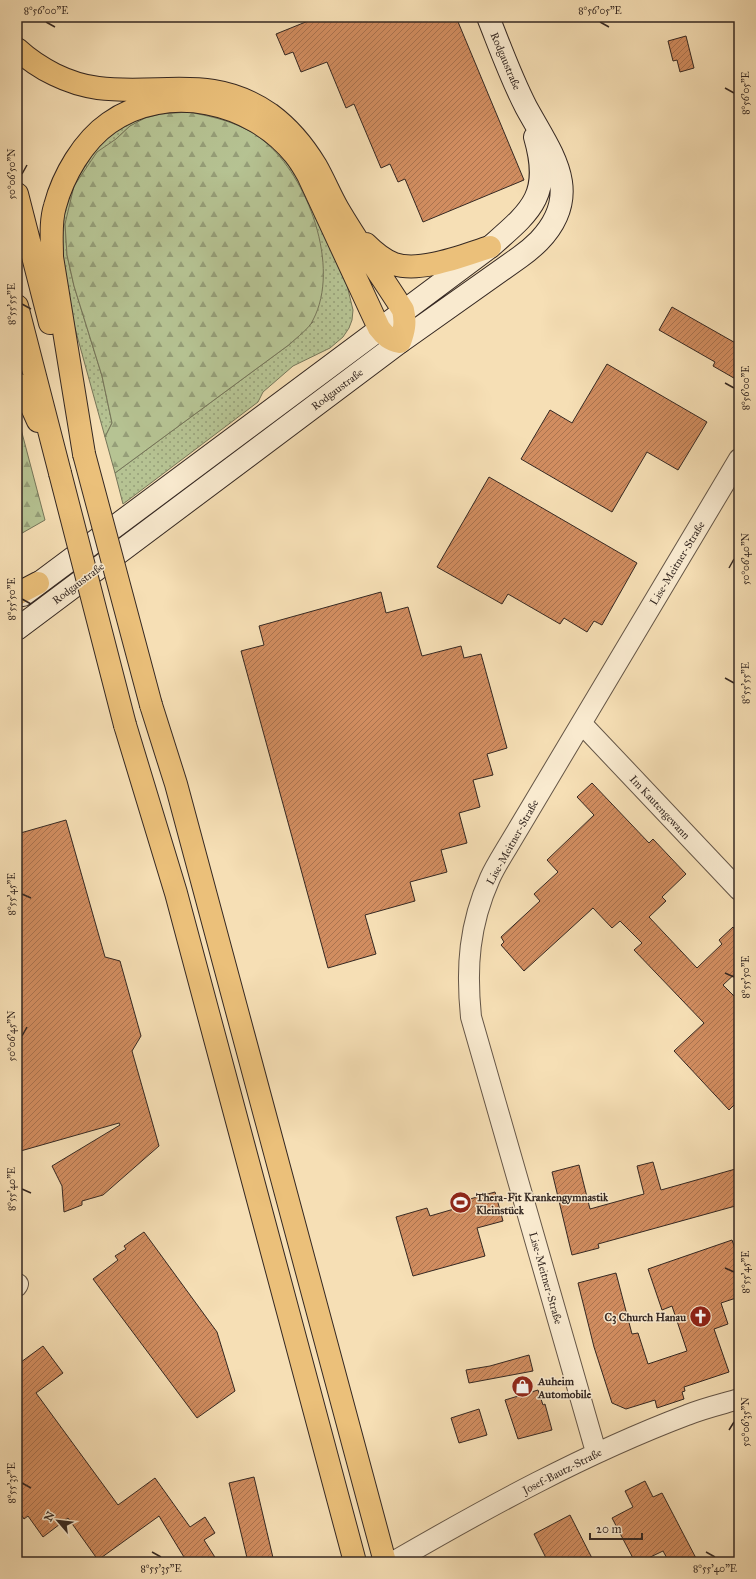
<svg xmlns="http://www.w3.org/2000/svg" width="756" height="1579" viewBox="0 0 756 1579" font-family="'IM FELL Great Primer',serif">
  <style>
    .grass { fill: url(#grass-dots); stroke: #76765a }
    .forest { fill: url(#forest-firs); stroke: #76765a }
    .building { fill: url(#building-hatch); stroke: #352822 }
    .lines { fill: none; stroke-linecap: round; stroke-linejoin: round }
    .street-casing { stroke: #655647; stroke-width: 22 }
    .secondary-casing { stroke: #352822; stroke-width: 24 }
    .highway-casing { stroke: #352822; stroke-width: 24 }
    .street { stroke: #f9eacf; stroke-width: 20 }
    .secondary { stroke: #f9eacf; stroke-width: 22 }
    .highway { stroke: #ebc07a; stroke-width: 22 }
    .highway-bridge-casing { stroke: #352822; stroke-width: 24; stroke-linecap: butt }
    .highway-bridge { stroke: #ebc07a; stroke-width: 22 }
    .ticks { fill: none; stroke: #352822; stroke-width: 1.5 }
    .labels { text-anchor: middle; stroke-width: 3; stroke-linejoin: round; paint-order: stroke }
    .street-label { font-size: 11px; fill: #352822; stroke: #f9eacf }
    .poi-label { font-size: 11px; font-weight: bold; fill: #352822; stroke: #f9eacf; text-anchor: start }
    .neatline { fill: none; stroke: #352822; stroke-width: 1.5 }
    .ticks-label { font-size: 10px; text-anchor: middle; fill: #352822 }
  </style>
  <defs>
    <pattern id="grass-dots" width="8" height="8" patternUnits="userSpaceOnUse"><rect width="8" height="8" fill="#b6c393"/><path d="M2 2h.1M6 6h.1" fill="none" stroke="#959e78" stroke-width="1.8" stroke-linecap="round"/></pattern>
    <pattern id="forest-firs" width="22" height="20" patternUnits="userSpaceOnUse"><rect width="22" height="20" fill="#b6c393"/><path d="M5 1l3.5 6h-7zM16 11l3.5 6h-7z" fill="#959e78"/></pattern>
    <pattern id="building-hatch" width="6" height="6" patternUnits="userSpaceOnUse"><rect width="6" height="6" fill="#d18d60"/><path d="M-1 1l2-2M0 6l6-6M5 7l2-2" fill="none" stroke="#aa734f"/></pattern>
  </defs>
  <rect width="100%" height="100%" fill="#f6dfb5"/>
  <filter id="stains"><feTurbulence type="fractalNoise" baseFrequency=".005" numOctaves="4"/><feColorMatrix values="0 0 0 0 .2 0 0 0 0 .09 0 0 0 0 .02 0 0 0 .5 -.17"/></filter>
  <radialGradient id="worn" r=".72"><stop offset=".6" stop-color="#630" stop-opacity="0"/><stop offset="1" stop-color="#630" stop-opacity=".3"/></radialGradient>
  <path class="grass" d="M162,108l69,6 60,44 54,119 8,33 -1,10 -3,8 -6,9 -13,11 -37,18 -30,26 -5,10 -135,102 -8,-31 175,-129 23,-22 -74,-196 -28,-10 -23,-4 -58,14 -14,13 -51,85 2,31 7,31 28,90 10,47 -7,14 -50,-181 12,-74 46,-53z"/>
  <path class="forest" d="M188,112c27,5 54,11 76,29 44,36 77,126 49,179 -4,9 -16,17 -23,24l-175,129 -10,-36 7,-14 -10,-47 -28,-90 -7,-31 -2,-31 9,-38 23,-34 19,-13 14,-13 15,-8 16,-4z
    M17,414l28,106 -28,16z"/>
  <path class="building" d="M318,17h138l68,163 -101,42 -18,-43 -7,3 -8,-18 -9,4 -27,-64 -8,4 -19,-46 -26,10 -8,-20 -8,3 -9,-21z
    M686,36l8,32 -14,4 -3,-12 -4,1 -5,-20z
    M672,307l67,38v36l-26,-15 2,-4 -56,-32z
    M607,364l100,58 -29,48 -31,-18 -35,60 -91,-53 29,-49 22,13z
    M489,477l148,86 -35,62 -8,-4 -7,11 -23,-14 -4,6 -52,-30 -6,10 -65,-37z
    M381,592l5,21 22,-6 14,49 39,-10 3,12 17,-4 26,94 -20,6 6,21 -20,5 7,27 -21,6 8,30 -26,7 6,22 -37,10 5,19 -50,14 11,39 -48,14 -87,-317 23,-6 -5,-19z
    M592,783l57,60 4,-4 33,35 -24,23 4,4 -17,16 48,51 25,-24 -3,-4 14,-13 6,8v35l-16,15 16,16v99l-10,10 -55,-59 30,-28 -70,-73 8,-7 -22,-22 -8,7 -19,-20 -69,63 -23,-26 3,-3 -3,-5 39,-36 -6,-7 24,-22 -11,-12 47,-45 -17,-18z
    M66,820l39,137 15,4 21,75 -9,15 27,95 -56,49 -21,6v4l-18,7 -2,-26 -10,-20 68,-41 -1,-2 -102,29v-318z
    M653,1162l8,28 78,-22v37l-141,39 1,4 -27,7 -20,-83 27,-7 11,44 54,-15 -7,-28z
    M495,1192l8,29 -26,7 8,28 -72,20 -17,-59 31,-9 3,8 41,-12 -1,-5z
    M144,1232l73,100 18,59 -38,27 -104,-139 25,-19 -3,-4 11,-7 -2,-3z
    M732,1240l7,20v37l-18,6 7,21 -14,5 15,43 -45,15 1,4 -3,1 2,7 -27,9 -2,-8 -29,9 -14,-6 -18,-56 -16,-64 38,-10 16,61 6,-1 10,31 39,-13 -15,-45 -10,4 -14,-41z
    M43,1346l20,27 -27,20 82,112 37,-27 35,49 15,-10 10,16 -11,7 14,22h-31l-28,-46 -61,44 -30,-42 -25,19 -15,-21 -4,3 -7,-11v-143z
    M529,1355l4,16 -64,12 -3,-13 24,-4z
    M538,1390l5,15 2,-1 7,26 -34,9 -13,-39z
    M479,1409l8,26 -28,8 -8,-25z
    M254,1477l20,85h-26l-19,-79z
    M645,1481l8,16 9,-4 36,69h-29l-6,-11 -23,11h-5l-23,-44 21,-11 -8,-16z
    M570,1515l24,47h-46l-14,-28z"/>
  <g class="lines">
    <defs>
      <path id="street" d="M582,724l157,166
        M17,1286l1,-2
        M596,1452l-125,-435c-5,-50 -2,-92 19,-139 5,-11 12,-22 18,-32l231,-387
        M393,1562c95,-55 191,-108 294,-147 17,-7 35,-11 52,-16"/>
      <path id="secondary" d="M23,595l467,-348c41,-36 62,-51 45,-110
        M17,629l383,-287 120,-85c7,-5 13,-10 19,-16 46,-48 12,-88 -13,-134 -15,-29 -26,-60 -38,-90"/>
      <path id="highway" d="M17,49c22,20 51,35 81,39 64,8 113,-15 172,26 19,14 34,32 46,52 8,14 14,29 22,43 20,34 44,68 65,101 3,13 1,21 -3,32 -10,-2 -15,-6 -21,-14l-71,-153c-4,-7 -8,-14 -13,-20 -43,-54 -128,-73 -186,-32 -26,18 -46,53 -54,83 -5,16 -3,34 -3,51l32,197
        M17,194l33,129
        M366,244c8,8 18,16 28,20 27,9 70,-9 96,-17
        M17,306l43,167
        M17,384l12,17 9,20
        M17,594l21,-11
        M151,705l25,79 209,778
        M125,725l51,168 179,669"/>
    </defs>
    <use href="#street" class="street-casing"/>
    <use href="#secondary" class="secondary-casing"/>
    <use href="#highway" class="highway-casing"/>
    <use href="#street" class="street"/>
    <use href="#secondary" class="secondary"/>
    <use href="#highway" class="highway"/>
    <defs>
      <path id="highway-bridge" d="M84,454l67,251
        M60,473l65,252"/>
    </defs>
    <use href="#highway-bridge" class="highway-bridge-casing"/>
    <use href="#highway-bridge" class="highway-bridge"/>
  </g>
  <path class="ticks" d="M46,22l9,5M600,22l9,5M725,88l9,5M22,174l5,-9M22,304l9,5M725,383l9,5M729,568l5,-9M22,599l9,5M725,678l9,5M22,894l9,4M725,973l9,4M22,1036l5,-9M22,1189l9,4M725,1268l9,4M729,1430l5,-8M22,1483l9,5M152,1552l9,5M706,1552l9,5"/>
  <defs>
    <symbol id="stadium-disc" viewBox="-11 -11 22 22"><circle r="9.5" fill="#8f2418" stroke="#f9eacf"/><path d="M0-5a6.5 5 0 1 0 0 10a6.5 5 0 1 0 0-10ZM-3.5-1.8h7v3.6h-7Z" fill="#fff"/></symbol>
    <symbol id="church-disc" viewBox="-11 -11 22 22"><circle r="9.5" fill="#8f2418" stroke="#f9eacf"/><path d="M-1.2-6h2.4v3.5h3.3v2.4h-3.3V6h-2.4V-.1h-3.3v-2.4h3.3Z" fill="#fff"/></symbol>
    <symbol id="shop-disc" viewBox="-11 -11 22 22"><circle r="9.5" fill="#8f2418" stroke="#f9eacf"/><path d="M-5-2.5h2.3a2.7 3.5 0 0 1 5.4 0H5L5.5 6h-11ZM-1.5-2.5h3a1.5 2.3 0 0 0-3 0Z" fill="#fff"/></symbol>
  </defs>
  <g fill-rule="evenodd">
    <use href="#stadium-disc" x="448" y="1190" width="25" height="25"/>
    <use href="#church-disc" x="688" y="1304" width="25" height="25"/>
    <use href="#shop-disc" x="510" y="1374" width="25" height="25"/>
  </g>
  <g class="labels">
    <g class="street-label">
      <text transform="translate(506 61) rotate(67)" y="4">Rodgaustraße</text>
      <text transform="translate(337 389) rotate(-37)" y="4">Rodgaustraße</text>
      <text transform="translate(677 563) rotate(-59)" y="4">Lise-Meitner-Straße</text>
      <text transform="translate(78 583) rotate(-37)" y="4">Rodgaustraße</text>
      <text transform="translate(660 807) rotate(47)" y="4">Im Kautengewann</text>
      <text transform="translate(512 842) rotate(-61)" y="4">Lise-Meitner-Straße</text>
      <text transform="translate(546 1278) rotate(74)" y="4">Lise-Meitner-Straße</text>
      <text transform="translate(562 1471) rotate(-27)" y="4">Josef-Bautz-Straße</text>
    </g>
    <g class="poi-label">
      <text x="476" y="1201">Thera-Fit Krankengymnastik<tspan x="476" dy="13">Kleinstück</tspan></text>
      <text x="686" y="1321" text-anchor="end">C3 Church Hanau</text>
      <text x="538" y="1385">Auheim<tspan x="538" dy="13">Automobile</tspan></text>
    </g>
  </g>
  <rect width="756" height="1579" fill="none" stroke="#f6dfb5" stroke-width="44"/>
  <g transform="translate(58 1521) rotate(298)" stroke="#f9eacf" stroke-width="3" paint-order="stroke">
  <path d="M0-3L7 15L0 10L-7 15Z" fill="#352822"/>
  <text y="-6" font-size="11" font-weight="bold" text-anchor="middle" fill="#352822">N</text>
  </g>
  <path d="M590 1533v6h52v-6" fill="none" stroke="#352822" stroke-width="2"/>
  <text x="596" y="1533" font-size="12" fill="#352822" stroke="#f9eacf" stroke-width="3" paint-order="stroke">20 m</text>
  <rect x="22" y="22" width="712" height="1535" class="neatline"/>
  <g class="ticks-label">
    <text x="46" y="14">8°56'00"E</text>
    <text x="600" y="14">8°56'05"E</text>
    <text transform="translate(745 93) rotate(-90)" y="4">8°56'05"E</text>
    <text transform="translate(11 174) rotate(-90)" y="4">50°06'50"N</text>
    <text transform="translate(11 304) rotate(-90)" y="4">8°55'55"E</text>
    <text transform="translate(745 388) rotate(-90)" y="4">8°56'00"E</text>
    <text transform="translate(745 559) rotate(-90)" y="4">50°06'40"N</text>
    <text transform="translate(11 599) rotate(-90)" y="4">8°55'50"E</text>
    <text transform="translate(745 683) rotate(-90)" y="4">8°55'55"E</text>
    <text transform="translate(11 894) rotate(-90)" y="4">8°55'45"E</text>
    <text transform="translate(745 977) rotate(-90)" y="4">8°55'50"E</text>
    <text transform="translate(11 1036) rotate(-90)" y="4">50°06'45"N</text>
    <text transform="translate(11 1189) rotate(-90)" y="4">8°55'40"E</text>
    <text transform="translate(745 1272) rotate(-90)" y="4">8°55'45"E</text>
    <text transform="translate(745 1422) rotate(-90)" y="4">50°06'35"N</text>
    <text transform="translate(11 1483) rotate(-90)" y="4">8°55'35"E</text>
    <text x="161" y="1572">8°55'35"E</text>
    <text x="715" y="1572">8°55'40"E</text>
  </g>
  <rect width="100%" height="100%" filter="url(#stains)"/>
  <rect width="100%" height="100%" fill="url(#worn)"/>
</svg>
